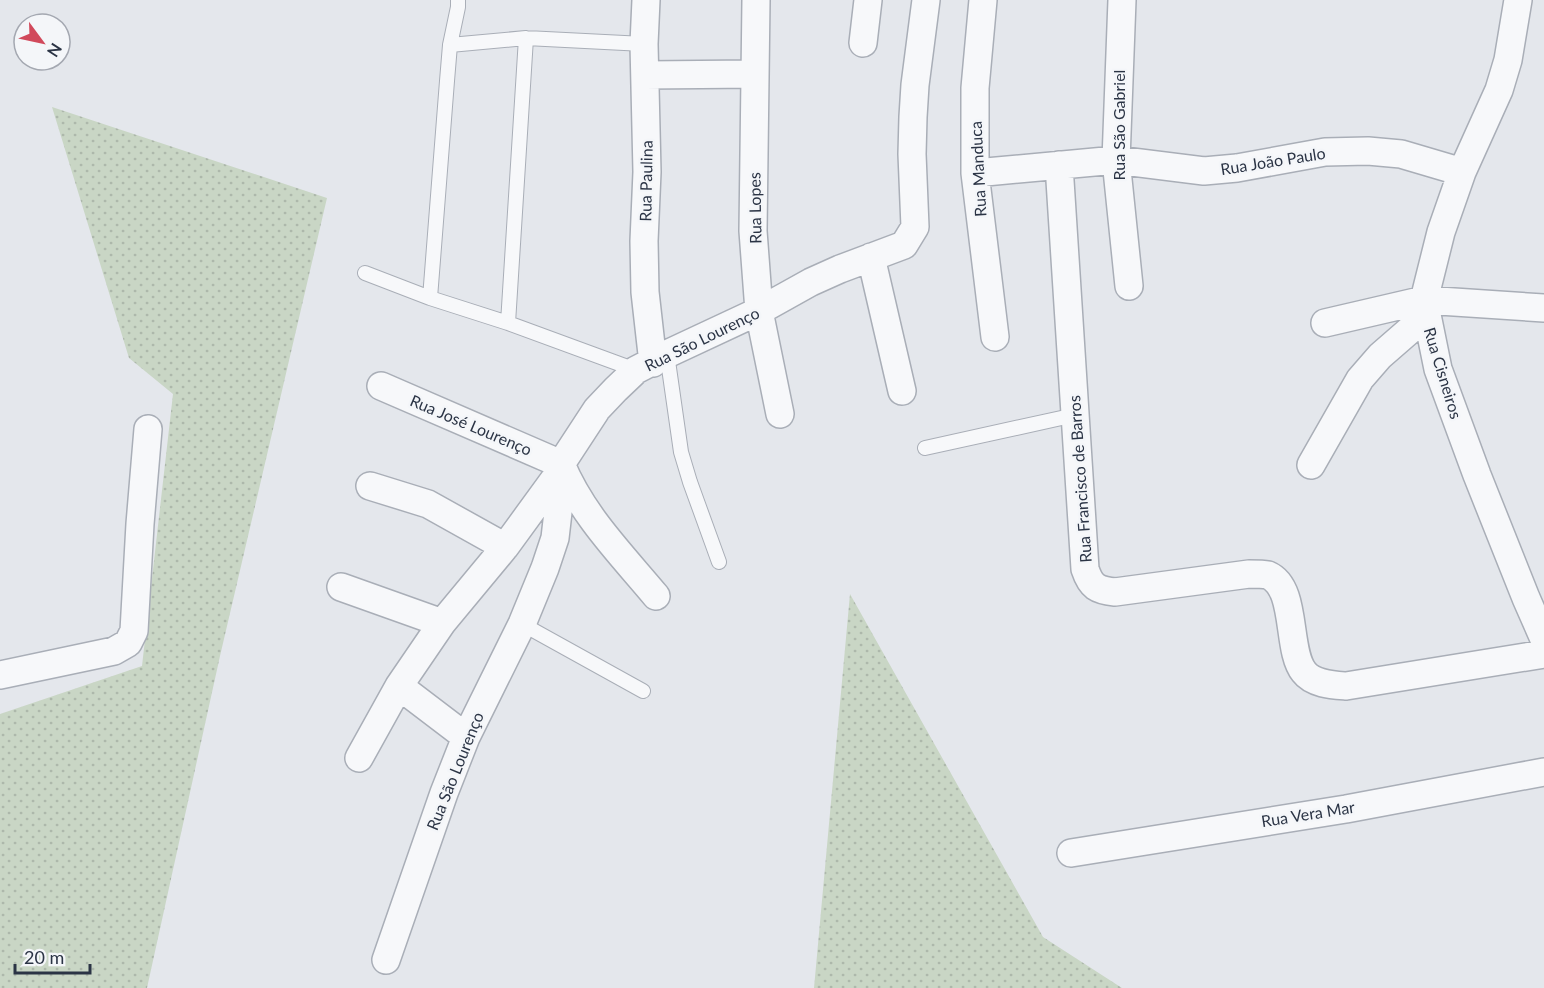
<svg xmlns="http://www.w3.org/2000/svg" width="1544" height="988" viewBox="0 0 1544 988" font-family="Lato,sans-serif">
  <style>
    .grass { fill: url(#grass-dots) }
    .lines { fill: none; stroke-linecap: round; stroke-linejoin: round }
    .service-casing { stroke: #a9aeb7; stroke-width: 16 }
    .minor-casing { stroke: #a9aeb7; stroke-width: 30 }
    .service { stroke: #f7f8fa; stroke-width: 14 }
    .minor { stroke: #f7f8fa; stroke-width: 27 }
    .labels { text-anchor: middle; stroke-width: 5; stroke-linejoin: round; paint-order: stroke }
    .street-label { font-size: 16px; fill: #2b3445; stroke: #f4f6f9 }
  </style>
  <defs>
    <pattern id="grass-dots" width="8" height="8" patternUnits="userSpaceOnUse" patternTransform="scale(1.5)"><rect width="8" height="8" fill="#c9d6c5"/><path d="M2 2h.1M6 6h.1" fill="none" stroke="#adb8ab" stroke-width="1.8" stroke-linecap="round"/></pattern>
  </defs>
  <rect width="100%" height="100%" fill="#e4e7ec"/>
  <path class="grass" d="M52,107l275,91 -107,458 -73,332h-147v-274l142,-48 31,-272 -44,-36z
    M850,594l193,343 79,51h-308z"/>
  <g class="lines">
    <defs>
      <path id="service" d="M450,45l76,-7 118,6
        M365,273l65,25 78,25 128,47
        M430,298l17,-217 3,-36 8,-38v-7
        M508,323l18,-285
        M667,354l14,98 9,30 29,80
        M925,448l150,-33
        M522,624l121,67"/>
      <path id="minor" d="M646,0l-2,44 3,128 -3,69 1,51 8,71
        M756,0l-3,231 6,80 21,103
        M983,0l-8,88v85l20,164
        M1122,0l-6,160 13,126
        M1518,0l-10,60 -9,30 -37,82 -21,60 -17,68 14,69 39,106 49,123 18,41
        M863,43l5,-43
        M645,75l110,-1
        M1059,165l26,404c6,18 12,21 30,23l134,-18c5,0 14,0 19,1 30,13 18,75 36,97 9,12 29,13 42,14l198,-32
        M975,173l141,-13 88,11 33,-3 88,-16 43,-1 33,3 61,18
        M871,257l31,134
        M1325,323l99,-23 120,8
        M381,386l180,78c21,51 60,90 95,132
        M1311,465l49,-86 20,-23 46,-40
        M370,486l58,18 77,43
        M341,587l101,36
        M0,675l114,-24 14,-8 6,-12 6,-107 8,-95
        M399,686l67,51
        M359,758l40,-72 43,-63 63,-76 51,-70
        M1071,853l275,-44 198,-37
        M386,960l58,-167 22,-56 56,-113 23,-56 10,-30 3,-26 -2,-35 5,-13 36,-55 19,-20 20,-19 31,-16 92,-43 52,-29 29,-13 64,-24 11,-18 -3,-73 1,-37 2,-32 11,-85"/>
    </defs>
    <use href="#service" class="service-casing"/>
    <use href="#minor" class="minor-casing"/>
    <use href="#service" class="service"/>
    <use href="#minor" class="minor"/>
  </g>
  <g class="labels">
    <g class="street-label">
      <text transform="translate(1119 125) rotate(-90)" y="6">Rua São Gabriel</text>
      <text transform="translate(1273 161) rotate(-9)" y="6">Rua João Paulo</text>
      <text transform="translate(978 169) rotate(-93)" y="6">Rua Manduca</text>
      <text transform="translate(646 181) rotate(-89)" y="6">Rua Paulina</text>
      <text transform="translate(755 208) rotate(-91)" y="6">Rua Lopes</text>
      <text transform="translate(702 339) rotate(-26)" y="6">Rua São Lourenço</text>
      <text transform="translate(1443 373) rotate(73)" y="6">Rua Cisneiros</text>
      <text transform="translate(471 425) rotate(23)" y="6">Rua José Lourenço</text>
      <text transform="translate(1080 479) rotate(-94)" y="6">Rua Francisco de Barros</text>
      <text transform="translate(455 771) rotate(-68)" y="6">Rua São Lourenço</text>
      <text transform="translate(1308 814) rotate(-9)" y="6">Rua Vera Mar</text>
    </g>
  </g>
  <g transform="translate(42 42) rotate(123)"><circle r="28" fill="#f4f6f9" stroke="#a4a8b1" stroke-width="1.5"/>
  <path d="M0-4.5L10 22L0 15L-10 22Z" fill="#d1495b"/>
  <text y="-9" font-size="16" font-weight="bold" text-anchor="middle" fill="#2b3445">N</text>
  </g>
  <path d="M15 964v9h75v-9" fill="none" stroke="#2b3445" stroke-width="3"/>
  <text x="24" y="964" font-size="18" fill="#2b3445" stroke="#f4f6f9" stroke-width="4.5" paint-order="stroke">20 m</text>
</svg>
